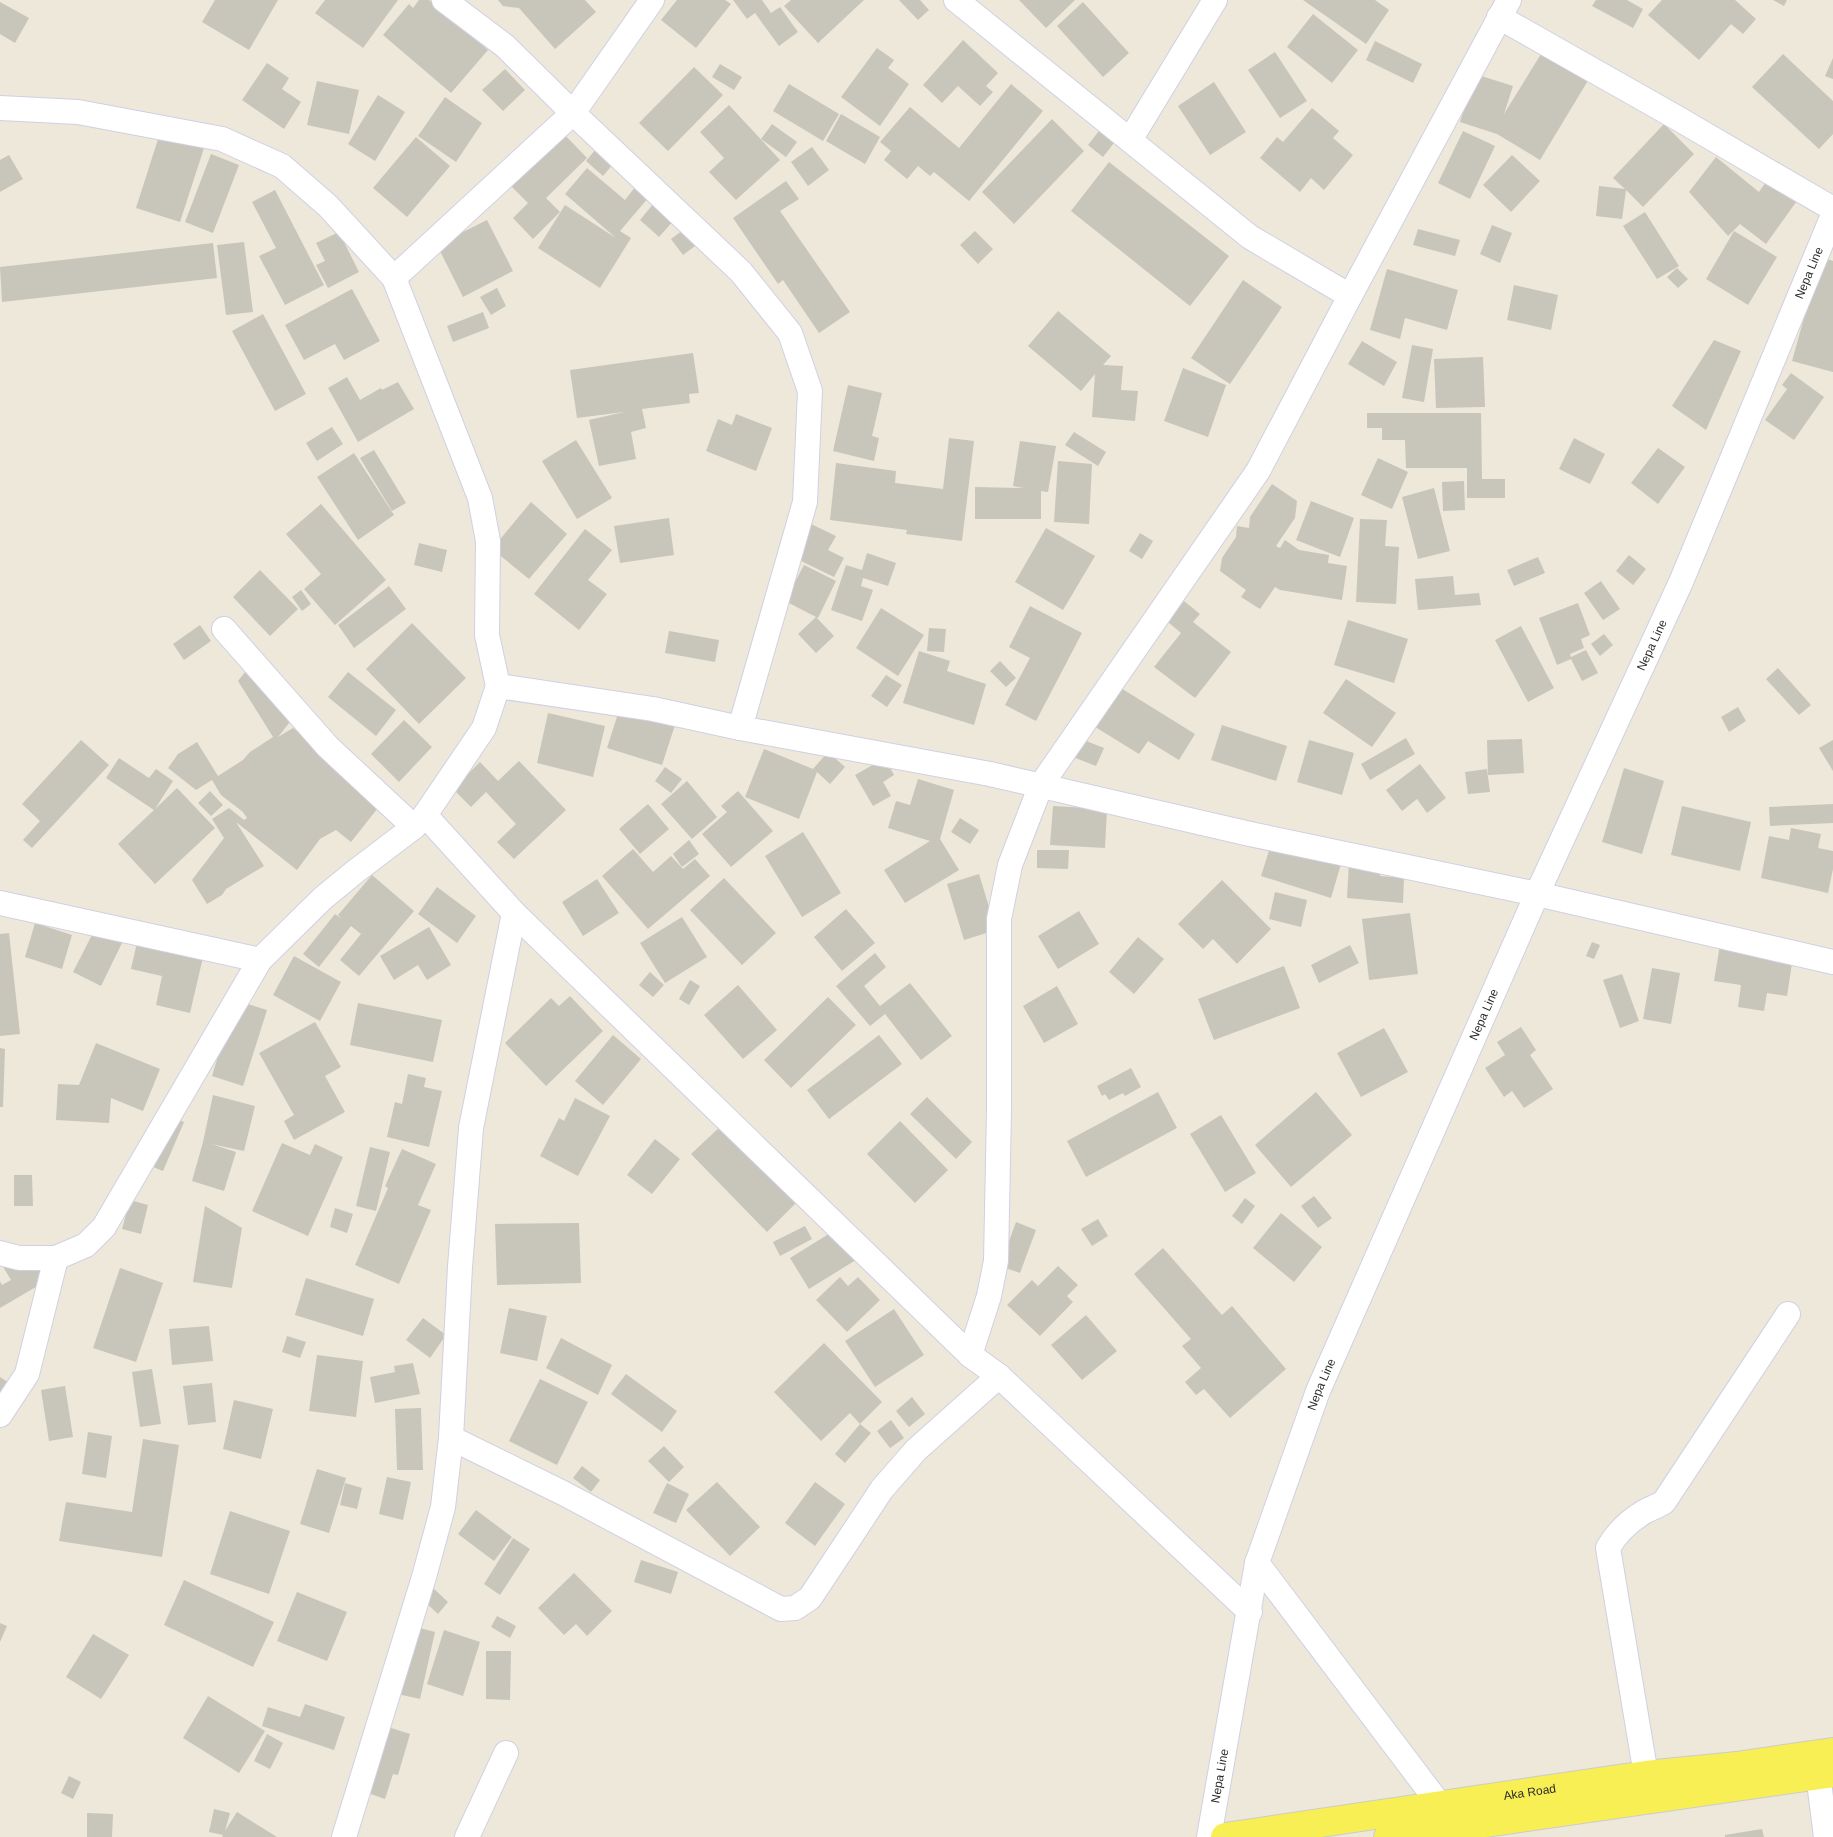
<svg xmlns="http://www.w3.org/2000/svg" width="1833" height="1837" viewBox="0 0 1833 1837" font-family="Arial,sans-serif">
  <style>
    .building { fill: #c8c5ba }
    .lines { fill: none; stroke-linecap: round; stroke-linejoin: round }
    .street-casing { stroke: #d0d0e3; stroke-width: 26 }
    .primary-casing { stroke: #ccc; stroke-width: 30 }
    .street { stroke: #fff; stroke-width: 24 }
    .primary { stroke: #f8ef54; stroke-width: 28 }
    .labels { text-anchor: middle; stroke-width: 4; stroke-linejoin: round; paint-order: stroke }
    .street-label { font-size: 12px; fill: #2a2a2a; stroke: #fff }
  </style>
  <rect width="100%" height="100%" fill="#ede8da"/>
  <path class="building" d="M215,0h63l-29,50 -47,-28z
    M325,0h73l-35,48 -48,-35z
    M419,0h10l59,50 -37,43 -68,-58 26,-31 4,4z
    M498,0h87l11,12 -41,37 -36,-41 -16,-2z
    M677,0h48l6,4 -35,44 -35,-28z
    M733,0h29l9,13 9,-6 18,25 -19,14 -24,-33 -8,6z
    M791,0h73l-46,43 -34,-37z
    M899,0h21l9,10 -11,10z
    M1019,0h56l-29,28z
    M1303,0h72l14,10 -23,34z
    M1596,0h31l16,9 -10,19 -41,-22z
    M1662,0h73l21,19 -13,15 -12,-10 -32,36 -51,-45z
    M1773,0h14l-3,6z
    M0,2l29,16 -14,25 -15,-9z
    M1083,2l46,51 -26,24 -46,-51z
    M1313,14l45,36 -26,33 -45,-36z
    M963,40l35,33 -12,13 7,6 -13,14 -22,-20 -16,17 -19,-18z
    M1375,41l47,23 -9,19 -47,-23z
    M1546,46l46,28 -52,86 -43,-26 -37,-12 15,-48 38,12 -9,28z
    M877,48l17,12 -6,8 21,16 -29,42 -39,-29z
    M1275,52l32,49 -27,17 -32,-48z
    M1783,54l50,47v33l-14,15 -67,-62z
    M1833,58v21l-8,-3z
    M267,63l22,15 -7,11 19,13 -17,27 -42,-29z
    M720,64l22,13 -8,13 -22,-13z
    M694,67l29,28 -55,56 -29,-28z
    M505,69l20,21 -22,21 -21,-21z
    M317,81l42,9 -10,44 -42,-9z
    M1214,82l32,50 -36,23 -32,-49z
    M789,84l50,30 -16,27 -50,-30z
    M1011,84l32,27 -74,90 -35,-29 -4,4 -12,-10 -11,13 -23,-19 7,-9 -11,-9 30,-35 49,41z
    M378,95l27,17 -30,49 -27,-17z
    M445,97l37,26 -26,39 -38,-26z
    M729,105l51,55 -44,40 -27,-28 15,-14 -24,-26z
    M1312,108l27,23 -6,7 20,17 -29,35 -13,-12 -11,14 -40,-34 17,-21 6,5z
    M841,114l39,23 -15,27 -39,-23z
    M1052,119l32,32 -70,73 -32,-32z
    M772,124l25,18 -11,15 -25,-18z
    M1664,124l30,30 -51,53 -17,-17 -4,29 -26,-3 3,-30 26,3 -12,-11z
    M1102,127l15,12 -14,18 -15,-12z
    M1463,131l32,15 -25,53 -32,-16z
    M160,133l44,15 -24,74 -44,-14z
    M563,133l24,25 -41,40 14,14 -27,27 -20,-21 15,-15 -17,-17z
    M416,137l34,29 -43,51 -34,-29z
    M812,147l17,23 -21,16 -17,-24z
    M596,149l17,15 -10,12 -17,-15z
    M211,154l28,11 -26,68 -28,-11z
    M9,155l14,24 -23,13v-32z
    M1512,155l28,26 -29,31 -28,-27z
    M1716,157l43,35 18,-26 30,21 -41,57 -26,-20 -12,12 -39,-44z
    M1109,162l120,94 -39,50 -119,-95z
    M587,168l38,32 11,-14 13,11 -29,34 11,7 -31,50 -62,-40 27,-43 51,33 -51,-44z
    M786,181l13,18 -19,12 70,101 -31,21 -36,-53 -5,4 -45,-66z
    M275,190l49,95 -39,20 -26,-49 17,-8 -24,-46z
    M654,203l20,17 -15,17 -19,-17z
    M1645,212l34,54 -22,13 -34,-53z
    M487,220l26,51 -50,26 -26,-52z
    M1492,225l20,8 -12,30 -20,-9z
    M1418,229l42,11 -5,16 -42,-11z
    M683,230l12,16 -12,9 -12,-16z
    M975,231l18,18 -15,15 -18,-19z
    M1734,231l43,26 -29,48 -42,-26z
    M339,232l20,40 -31,16 -12,-23 9,-4 -9,-18z
    M244,242l9,70 -27,3 -9,-70z
    M213,243l4,35 -215,24 -2,-35z
    M1821,257l12,4v111l-41,-11z
    M1677,268l11,11 -10,9 -11,-11z
    M1387,269l71,21 -11,40 -42,-12 -5,21 -30,-9z
    M1243,280l39,27 -52,77 -39,-26z
    M1514,285l44,10 -7,35 -44,-10z
    M497,288l9,18 -15,9 -11,-18z
    M352,289l28,52 -36,19 -9,-16 -31,16 -19,-35z
    M1058,311l53,45 -8,9 20,1 -2,24 17,1 -3,30 -43,-4 3,-43 -14,17 -53,-45z
    M483,312l6,16 -36,14 -6,-16z
    M263,314l43,80 -31,17 -43,-80z
    M1714,340l27,11 -35,79 -34,-24z
    M1362,341l35,21 -13,24 -36,-22z
    M1412,345l21,4 -9,53 -22,-4z
    M693,353l6,40 -10,1 1,9 -48,6 4,19 -15,4 5,27 -37,7 -10,-46 35,-8 -47,6 -7,-48z
    M1483,357l2,50 -49,1 -2,-49z
    M1183,368l43,17 -18,52 -44,-16z
    M1791,373l33,24 -30,43 -29,-20 22,-31 -5,-4z
    M347,377l13,23 21,-12 1,2 16,-8 16,27 -56,33 -30,-54z
    M848,385l34,8 -10,43 7,2 -5,23 -41,-10z
    M1367,413h114l1,66h23v19h-38v-30h-61l-1,-28h-23v-12h-15z
    M736,414l36,14 -16,43 -50,-20 12,-32 14,6z
    M332,427l11,17 -26,17 -11,-18z
    M1074,432l32,20 -8,14 -33,-21z
    M949,438l25,3 -12,100 -56,-7 1,-4 -77,-10 6,-57 60,8 -1,12 48,6z
    M1574,438l31,16 -15,30 -31,-15z
    M576,440l36,58 -35,21 -35,-58z
    M1020,441l36,5 -8,46 -7,-1v28h-66v-32l49,1 -11,-2z
    M1658,448l27,19 -27,37 -27,-21z
    M374,450l32,53 -14,8 -32,-53z
    M354,453l40,62 -36,25 -41,-63z
    M1378,458l30,14 -16,37 -31,-14z
    M1058,461l34,3 -3,60 -35,-2z
    M1464,481l1,29 -22,1 -1,-29z
    M1272,484l25,17 -2,17 -19,28 4,2 5,-8 14,10 30,5 -1,8 19,3 -5,34 -62,-10 -5,-3 -15,22 -19,-12 5,-7 -26,-19 2,-13 14,-21 1,-11 12,2 1,-11z
    M1434,488l16,63 -32,8 -16,-62z
    M1311,501l43,17 -14,39 -44,-17z
    M531,502l36,32 -38,45 -37,-30z
    M321,504l65,76 -51,45 -31,-36 17,-15 -35,-40z
    M669,518l5,37 -54,8 -6,-37z
    M1360,519l27,1 -2,26 14,1 -3,57 -40,-2z
    M811,524l25,12 -8,14 16,8 -10,19 -39,-19z
    M1046,528l49,28 -32,54 -48,-28z
    M585,529l27,21 -24,30 19,14 -28,36 -45,-36z
    M1140,533l13,8 -11,18 -13,-8z
    M419,543l28,7 -5,22 -28,-7z
    M867,553l29,10 -8,23 -25,-8 -2,8 12,4 -11,31 -31,-11 15,-45 16,5z
    M1629,555l17,14 -13,16 -17,-14z
    M1538,557l7,16 -31,13 -7,-16z
    M804,565l32,16 -18,37 -33,-17z
    M260,570l38,39 -28,27 -37,-39z
    M1453,576l2,19 24,-2 2,12 -63,5 -3,-31z
    M1601,581l19,28 -17,11 -19,-27z
    M389,586l17,23 -52,39 -16,-23z
    M301,590l10,14 -9,7 -10,-14z
    M1184,601l16,13 -7,8 38,30 -36,46 -41,-31 27,-34 -13,-11z
    M1578,603l12,32 -9,4 3,9 -14,6 1,3 15,-7 12,23 -16,8 -11,-22 -14,6 -18,-47z
    M1030,606l52,27 -46,88 -31,-16 25,-47 -21,-11z
    M881,608l43,27 -26,41 -42,-28z
    M816,617l18,19 -18,17 -18,-19z
    M1348,620l60,19 -14,44 -60,-18z
    M412,623l54,55 -47,46 -53,-55z
    M200,625l11,16 -27,19 -11,-16z
    M1521,626l33,62 -26,14 -33,-62z
    M929,628l17,1 -2,23 -17,-1z
    M669,631l50,9 -4,22 -50,-9z
    M1604,634l9,11 -13,11 -9,-12z
    M919,651l31,10 -3,10 39,13 -12,41 -71,-22z
    M1000,661l16,17 -10,9 -16,-16z
    M1778,668l33,37 -12,10 -33,-36z
    M245,672l52,41 -19,24 15,-9 92,71 -34,43 -15,-12 -16,9 -23,31 -61,-48 28,44 -38,23 -4,6 -15,9 -15,-24 32,-42 -12,-19 17,-11 15,12 3,-2 -4,-6 -22,-17 -9,-15 -16,10 -28,-22 10,-14 19,-12 21,34 25,-16 7,-8 23,-15 -35,-56z
    M348,672l48,38 -20,26 -48,-39z
    M886,675l16,10 -15,22 -16,-11z
    M1346,679l50,34 -24,34 -49,-34z
    M1116,685l79,49 -16,26 -31,-19 -9,13 -47,-29z
    M621,704l55,18 -14,43 -55,-17z
    M1738,707l8,14 -17,11 -8,-15z
    M548,713l57,13 -12,51 -56,-14z
    M404,720l28,27 -33,35 -28,-28z
    M1222,725l65,21 -11,35 -65,-21z
    M1406,738l9,16 -45,26 -9,-16z
    M1081,739l23,9 -8,18 -23,-9z
    M1522,739l2,34 -36,2 -1,-35z
    M81,740l28,25 -77,83 -9,-8 17,-19 -18,-17z
    M1309,740l45,13 -12,42 -45,-13z
    M1833,740v31l-14,-23z
    M764,749l49,20 15,-17 17,15 -15,17 -13,-12 -18,47 -54,-22z
    M119,758l30,20 7,-9 17,12 -18,28 22,-21 38,40 -60,56 -37,-40 36,-34 -48,-32z
    M885,758l9,17 -11,7 8,14 -18,10 -18,-31z
    M519,761l47,49 -52,49 -17,-17 19,-18 -30,-32 -15,15 -18,-18 27,-27 18,19z
    M1420,764l26,34 -19,15 -10,-14 -15,12 -16,-21z
    M665,767l17,12 -11,14 -16,-12z
    M1624,768l40,13 -22,73 -40,-12z
    M1487,769l3,23 -22,2 -3,-22z
    M918,779l36,11 -14,49 19,31 -54,33 -21,-33 46,-29 -42,-13 8,-27 14,4z
    M687,781l30,36 -25,22 -31,-35z
    M210,791l13,14 -12,11 -13,-13z
    M738,791l35,40 -42,36 -29,-33 25,-22 -6,-6z
    M648,804l21,25 -29,25 -21,-25z
    M1833,804v19l-63,3 -1,-19z
    M1053,806l54,3 -2,39 -55,-3z
    M1682,806l69,16 -11,49 -69,-16z
    M960,818l19,12 -9,14 -19,-12z
    M1791,828l30,6 -3,14 15,3v18l-5,24 -67,-15 8,-42 20,4z
    M803,832l38,61 -39,24 -37,-61z
    M1274,835l69,22 -12,41 -70,-22z
    M689,840l10,14 -17,13 -9,-13z
    M633,849l20,23 18,-16 12,13 12,-10 15,17 -62,53 -46,-53z
    M1037,850h32l-1,19 -31,-1z
    M1349,862l32,2 -1,12 24,2 -1,25 -56,-5z
    M979,874l17,56 -32,10 -17,-56z
    M372,875l42,36 -55,65 -19,-16 21,-26 -10,-8 -32,41 -16,-13 32,-40 7,5 -4,-4z
    M724,878l52,55 -34,32 -52,-55z
    M597,879l22,34 -36,23 -21,-34z
    M1222,880l49,49 -34,35 -24,-25 -10,10 -25,-25z
    M437,887l39,29 -19,27 -39,-29z
    M1275,892l32,8 -6,27 -32,-8z
    M846,909l29,34 -33,28 -28,-34z
    M1079,911l20,33 -41,25 -20,-33z
    M1410,913l8,61 -49,6 -7,-61z
    M682,917l25,40 -42,26 -25,-40z
    M35,923l37,12 -10,34 -37,-12z
    M429,927l22,38 -24,15 -9,-15 -24,15 -14,-24z
    M95,929l27,14 -21,43 -28,-14z
    M9,933l11,101 -20,2v-102z
    M1722,933l73,11 -8,52 -20,-3 -3,18 -26,-4 3,-22 -27,-4z
    M1138,937l26,22 -30,35 -25,-22z
    M138,938l66,15 -14,60 -34,-8 6,-29 -31,-7z
    M1592,942l8,3 -6,14 -8,-3z
    M1350,945l9,18 -40,20 -8,-18z
    M875,953l11,14 -22,19 16,20 30,-23 42,53 -31,24 -36,-46 -15,12 -34,-40z
    M294,956l47,26 -21,39 -47,-26z
    M1284,966l16,42 -86,32 -16,-41z
    M1652,968l28,5 -9,51 -28,-5z
    M650,972l14,13 -11,12 -14,-12z
    M1622,974l17,47 -19,7 -17,-48z
    M690,980l10,6 -11,19 -10,-6z
    M738,985l39,45 -34,29 -39,-44z
    M1057,986l21,38 -34,19 -21,-37z
    M570,996l33,35 -57,55 -41,-43 46,-45 8,8z
    M828,997l28,28 -65,63 -27,-28z
    M235,1000l32,10 -24,76 -31,-10z
    M358,1003l84,17 -9,42 -83,-17z
    M315,1022l26,45 -16,9 20,36 -51,28 -10,-19 10,-6 -35,-62z
    M1521,1027l15,23 -6,5 23,34 -29,19 -12,-17 -8,6 -19,-29 20,-13 -8,-13z
    M1384,1028l24,44 -47,25 -24,-44z
    M613,1035l28,24 -38,46 -28,-24z
    M879,1035l23,29 -73,55 -22,-29z
    M96,1043l64,26 -17,42 -32,-13 -2,25 -53,-3 2,-36 21,1z
    M0,1048l5,1 -2,58h-3z
    M1131,1068l10,19 -16,9 -2,-3 -14,7 -4,-6 -3,2 -5,-10z
    M408,1074l18,4 -2,9 18,4 -13,56 -42,-10 8,-35 7,2z
    M1158,1092l19,36 -91,49 -19,-36z
    M1316,1092l36,43 -61,52 -36,-42z
    M213,1095l42,11 -11,45 -33,-7 25,8 -12,39 -32,-10 11,-39z
    M927,1097l45,45 -16,17 -46,-45z
    M575,1098l35,18 -32,60 -38,-20 19,-38 5,3z
    M166,1114l18,8 -21,49 -17,-7z
    M1221,1115l35,58 -31,19 -35,-58z
    M900,1121l48,49 -33,33 -48,-49z
    M722,1125l75,77 -30,30 -76,-78z
    M655,1139l25,20 -28,35 -25,-19z
    M282,1143l28,12 5,-11 28,13 -35,79 -56,-25z
    M370,1147l20,5 -14,59 -20,-5z
    M402,1149l34,15 -18,41 13,5 -32,74 -44,-19 33,-77 -3,-2z
    M14,1175h18l1,31h-19z
    M1314,1196l18,22 -14,10 -17,-22z
    M1245,1198l10,8 -13,18 -10,-8z
    M130,1200l18,5 -7,29 -19,-5z
    M205,1206l37,22 -10,60 -39,-6z
    M335,1208l18,6 -6,19 -17,-6z
    M1281,1213l41,34 -28,35 -41,-34z
    M1098,1219l10,17 -16,10 -11,-17z
    M1016,1222l20,8 -16,43 -20,-7z
    M579,1223l2,60 -84,2 -2,-61z
    M805,1226l7,13 -32,17 -7,-14z
    M840,1227l19,31 -50,31 -19,-31z
    M1163,1248l59,67 10,-9 54,63 -56,49 -26,-29 -8,6 -11,-13 16,-14 -19,-22 9,-7 -57,-65z
    M27,1250l19,31 -46,27v-27l2,4 9,-5 -9,-15z
    M1058,1266l20,19 -11,11 6,6 -33,34 -33,-31 25,-25 6,6z
    M120,1268l43,15 -27,79 -43,-14z
    M840,1277l8,9 10,-9 22,23 -33,32 -31,-32z
    M306,1278l68,21 -11,37 -68,-21z
    M509,1308l38,8 -10,45 -37,-8z
    M894,1309l30,46 -49,32 -30,-46z
    M1086,1315l31,36 -35,29 -31,-35z
    M423,1318l23,17 -16,23 -24,-18z
    M209,1326l4,35 -41,4 -3,-36z
    M287,1336l19,6 -6,16 -18,-6z
    M561,1338l51,27 -14,30 -52,-27z
    M824,1343l58,59 -22,22 -10,-11 -29,28 -47,-49z
    M317,1355l46,6 -7,56 -47,-6z
    M413,1363l7,31 -45,9 -5,-26 25,-5 -1,-6z
    M152,1369l9,55 -21,3 -8,-55z
    M626,1374l51,37 -15,21 -51,-38z
    M0,1377l14,9 -14,21z
    M540,1379l48,23 -31,63 -48,-24z
    M212,1383l4,39 -28,3 -5,-39z
    M65,1386l8,51 -24,4 -8,-51z
    M912,1397l13,17 -16,13 -13,-16z
    M234,1400l39,9 -12,50 -38,-10z
    M421,1408l2,62h-26l-2,-61z
    M891,1420l13,18 -14,10 -13,-17z
    M860,1424l11,9 -26,30 -10,-9z
    M88,1432l24,4 -6,42 -24,-4z
    M143,1439l36,6 -17,112 -103,-16 7,-39 66,10z
    M664,1446l20,21 -15,15 -21,-21z
    M582,1466l18,14 -9,12 -18,-14z
    M317,1469l29,9 -17,55 -29,-9z
    M387,1477l24,5 -8,38 -24,-6z
    M717,1482l43,45 -30,29 -44,-46z
    M815,1482l30,22 -30,42 -30,-23z
    M345,1483l17,5 -5,21 -17,-4z
    M667,1483l22,11 -13,29 -23,-10z
    M476,1510l36,27 -18,24 -36,-27z
    M230,1511l60,20 -21,63 -59,-20z
    M513,1538l17,11 -30,46 -16,-11z
    M641,1560l37,12 -7,22 -37,-12z
    M574,1573l38,38 -25,25 -11,-12 -12,11 -26,-27z
    M184,1580l90,42 -21,45 -89,-42z
    M432,1587l16,15 -10,12 -16,-15z
    M297,1592l50,20 -20,49 -50,-20z
    M497,1616l19,10 -6,12 -19,-11z
    M0,1623l7,3 -7,16z
    M409,1625l26,7 -15,67 -27,-6z
    M444,1630l36,12 -17,54 -36,-12z
    M93,1634l36,21 -28,44 -35,-22z
    M486,1651h25l-1,49 -24,-1z
    M208,1696l57,35 -26,42 -56,-35z
    M305,1704l40,13 -11,33 -72,-24 6,-19 32,10z
    M385,1726l25,8 -12,41 -5,-1 -8,25 -20,-7z
    M267,1734l16,9 -13,26 -16,-8z
    M69,1776l12,6 -8,17 -12,-6z
    M214,1809l16,4 -5,18 12,-19 40,25h-55l1,-2 -14,-3z
    M87,1813l26,1 -1,23h-25z
    M1762,1829l2,8h-39v-2z"/>
  <g class="lines">
    <defs>
      <g id="street">
        <path d="M444,0l61,46 68,67 168,159 49,61 20,58 -5,111 -65,226"/>
        <path d="M956,0l294,237 100,59"/>
        <path d="M1499,17l180,102 154,90"/>
        <path d="M0,108l78,4 144,27 60,27 46,40 66,72 86,220 8,43 -1,94 11,51 -14,42 -59,87 89,98 456,442 29,21 251,236"/>
        <path d="M1130,140l85,-140"/>
        <path d="M394,278l179,-165 79,-113"/>
        <path d="M224,629l104,118 86,80"/>
        <path d="M498,686l155,23 87,19 250,46 260,60 287,60 296,68"/>
        <path d="M0,903l260,57"/>
        <path d="M0,1253l19,5h37l30,-13 18,-18 156,-267 63,-62 33,-27 58,-44 11,-12"/>
        <path d="M970,1355l19,-59 7,-35 3,-151v-191l11,-54 31,-80 217,-314 92,-175 159,-296"/>
        <path d="M0,1415l27,-41 29,-116"/>
        <path d="M451,1438l112,55 218,116 14,-1 15,-10 72,-109 34,-39 83,-74"/>
        <path d="M1257,1563l183,242"/>
        <path d="M1818,1774l8,63"/>
        <path d="M1646,1775l-38,-227c8,-14 21,-27 36,-36 7,-4 14,-6 20,-10l124,-188"/>
        <path d="M344,1837l80,-260 19,-70 8,-69 9,-171 11,-139 43,-215"/>
        <path d="M467,1837l39,-84"/>
        <path id="s1" d="M1209,1837l48,-274 61,-172 219,-497 144,-312 152,-367"/>
      </g>
      <g id="primary">
        <path id="s2" d="M1225,1837l421,-62 91,-9 96,-14"/>
        <path d="M1388,1837l445,-64"/>
      </g>
    </defs>
    <use href="#street" class="street-casing"/>
    <use href="#primary" class="primary-casing"/>
    <use href="#street" class="street"/>
    <use href="#primary" class="primary"/>
  </g>
  <g class="labels">
    <g class="street-label">
      <text dy="4" stroke="none"><textPath href="#s1" startOffset="1682">Nepa Line</textPath></text>
      <text dy="4" stroke="none"><textPath href="#s1" startOffset="1278">Nepa Line</textPath></text>
      <text dy="4" stroke="none"><textPath href="#s1" startOffset="872">Nepa Line</textPath></text>
      <text dy="4" stroke="none"><textPath href="#s1" startOffset="468">Nepa Line</textPath></text>
      <text dy="4" stroke="none"><textPath href="#s1" startOffset="62">Nepa Line</textPath></text>
      <text dy="4" stroke="none"><textPath href="#s2" startOffset="308">Aka Road</textPath></text>
    </g>
  </g>
</svg>
